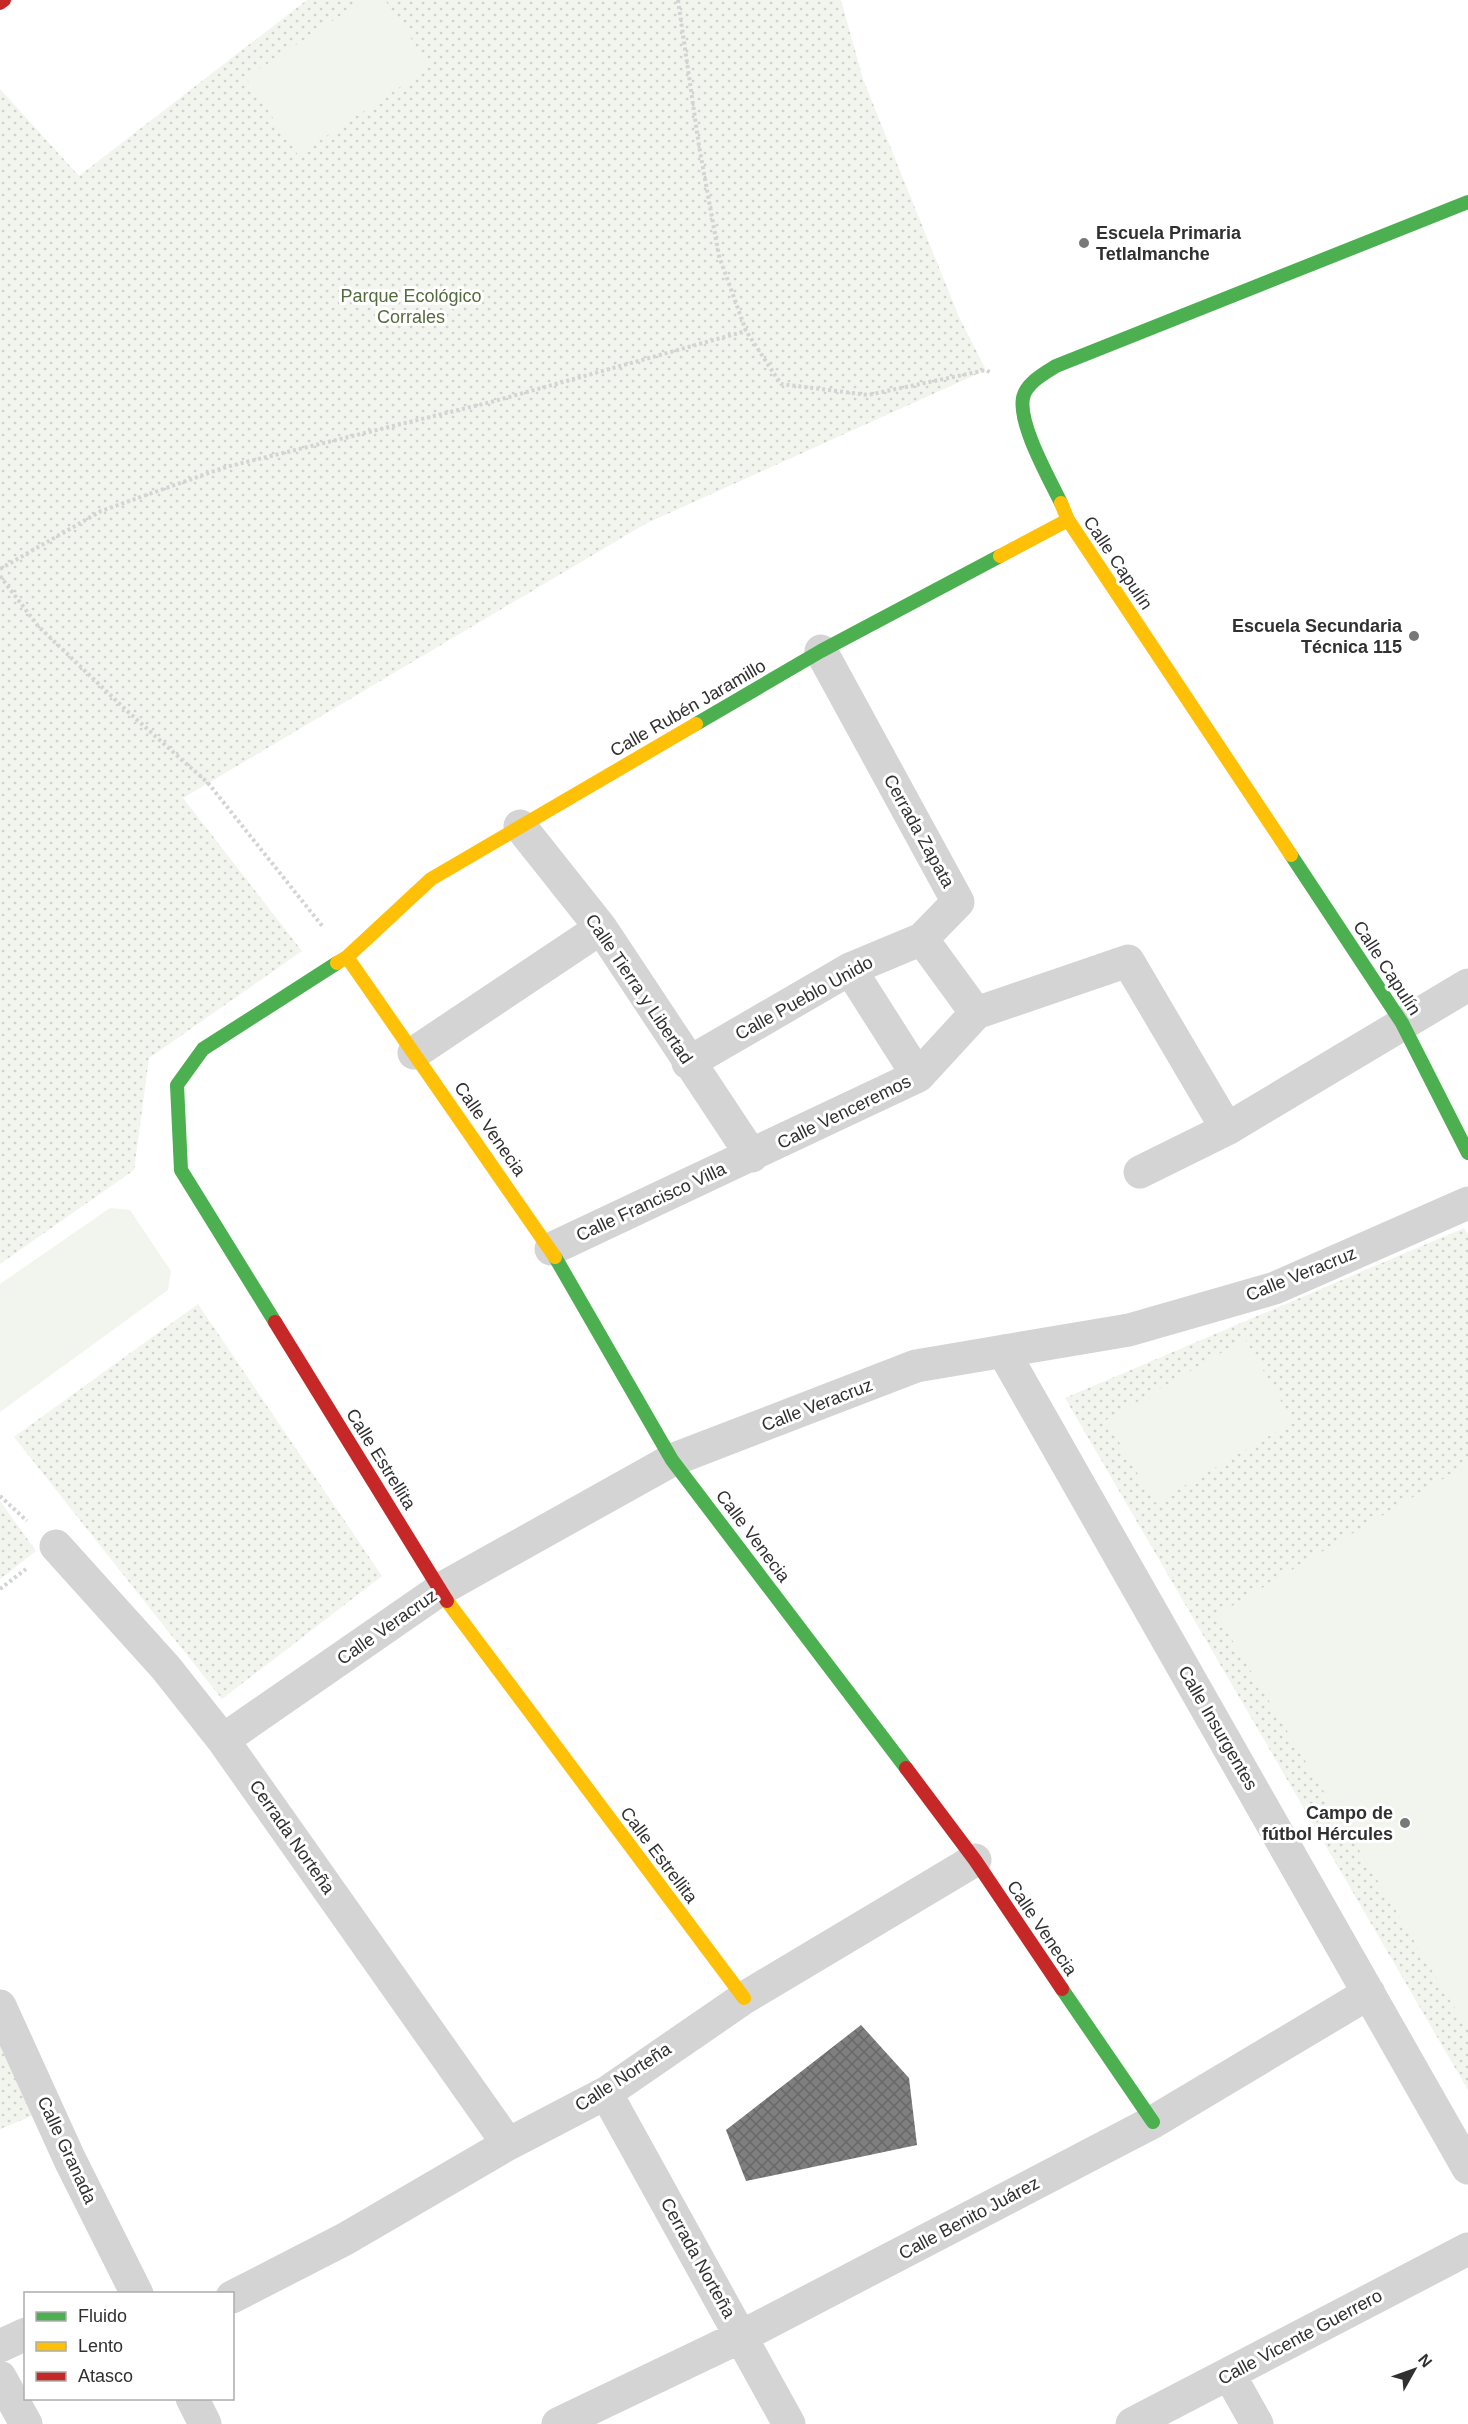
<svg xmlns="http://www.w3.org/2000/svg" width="1468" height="2424" viewBox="0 0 1468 2424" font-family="Helvetica,sans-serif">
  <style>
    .park { fill: url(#park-dots) }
    .pitch { fill: #f1f5ed }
    .building { fill: url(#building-cross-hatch) }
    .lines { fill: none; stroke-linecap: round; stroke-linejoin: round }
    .path { stroke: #d4d4d4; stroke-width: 4; stroke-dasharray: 3 3; stroke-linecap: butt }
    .street { stroke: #d4d4d4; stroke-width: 33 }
    .fast { stroke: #4caf50; stroke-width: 14 }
    .slow { stroke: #ffc107; stroke-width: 14 }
    .jam { stroke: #c62828; stroke-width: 14 }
    .poi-dot { fill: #787878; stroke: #fff; stroke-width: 2 }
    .labels { text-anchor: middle; stroke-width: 6; stroke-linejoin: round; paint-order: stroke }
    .poi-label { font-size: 18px; font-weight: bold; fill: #303030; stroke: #fff; text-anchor: end }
    .park-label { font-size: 18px; fill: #546b3e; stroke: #fff }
    .street-label { font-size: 18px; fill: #303030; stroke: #fff }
  </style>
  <defs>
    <pattern id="park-dots" width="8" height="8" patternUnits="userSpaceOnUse" patternTransform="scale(1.5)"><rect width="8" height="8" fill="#f1f5ed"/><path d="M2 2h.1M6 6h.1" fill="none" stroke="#cfd2cc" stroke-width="1.8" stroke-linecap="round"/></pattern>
    <pattern id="building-cross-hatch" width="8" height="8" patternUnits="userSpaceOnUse" patternTransform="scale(1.5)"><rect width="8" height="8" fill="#7f7f7f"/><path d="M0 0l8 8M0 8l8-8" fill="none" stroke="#686868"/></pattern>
  </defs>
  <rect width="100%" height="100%" fill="#fff"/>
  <path class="park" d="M307,0h534l22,79 96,238 27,53 -341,154 -462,274 119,153 -153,107 -15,112 -134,94v-1175l79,87z
    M1464,1228l4,6v856l-403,-692z
    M198,1304l184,272 -160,123 -208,-262z
    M0,1501l36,50 -36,28z
    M0,2038l34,77 -34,14z"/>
  <path class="pitch" d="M364,0h21l45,67 -132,88 -52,-77z
    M110,1208l20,2 41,61 -3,19 -168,122v-128z
    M1245,1339l48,83 -138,81 -49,-83z
    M1468,1464v566l-251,-415z"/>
  <path class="building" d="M861,2025l48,53 8,67 -171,36 -20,-51z"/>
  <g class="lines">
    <path class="path" d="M678,0l21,146 20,110 27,75 35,53 87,11 118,-25 5,3
      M0,569l101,-58 125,-44 265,-65 255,-71
      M0,576l38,50 88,84 82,73 115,144
      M0,1496l27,25
      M0,1589l26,-20"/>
    <path class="street" d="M821,651l137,251 -36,37 54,74 152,-52 99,168
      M520,826l81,102 151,228
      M414,1053l187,-125
      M688,1063l162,-94 72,-30
      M918,1076l58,-63
      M1140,1172l87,-43 241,-144
      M551,1249l367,-173 -68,-107
      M1003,1351l465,817
      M56,1546l110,122 57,72 285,404
      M223,1740l218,-151 231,-129 244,-94 213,-36 146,-42 193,-85
      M0,2006l70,154 67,134
      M606,2093l183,331
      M232,2297l113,-58 163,-95 98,-51 138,-95 231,-138
      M0,2346l26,-12
      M1229,2374l28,50
      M0,2377l26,47
      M192,2398l13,26
      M558,2424l184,-88 411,-214 216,-129
      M1132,2424l336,-175"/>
    <path class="fast" d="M1061,503c-12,-25 -43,-79 -38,-105 3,-15 22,-25 33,-32l412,-164
      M696,724l125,-73 179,-95
      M1291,855l111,168 66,130
      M555,1257l117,203 234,308
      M275,1322l-94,-152 -4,-85 26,-36 134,-86
      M1062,1989l91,133"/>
    <path class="slow" d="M1061,503l7,17 223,335
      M1000,556l68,-36
      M347,957l208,300
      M337,963l10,-6 84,-78 265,-155
      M447,1601l297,397"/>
    <path class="jam" d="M0,3l4,-3
      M275,1322l172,279
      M906,1768l69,92 87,129"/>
  </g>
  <g class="poi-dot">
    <circle cx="1084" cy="243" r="6"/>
    <circle cx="1414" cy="636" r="6"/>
    <circle cx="1405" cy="1823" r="6"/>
  </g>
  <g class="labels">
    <g class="poi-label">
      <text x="1096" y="239" text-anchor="start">Escuela Primaria<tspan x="1096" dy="21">Tetlalmanche</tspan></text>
      <text x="1402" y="632">Escuela Secundaria<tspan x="1402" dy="21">Técnica 115</tspan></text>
      <text x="1393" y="1819">Campo de<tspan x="1393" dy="21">fútbol Hércules</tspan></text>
    </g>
    <g class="park-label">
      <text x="411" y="302">Parque Ecológico<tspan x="411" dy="21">Corrales</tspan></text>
    </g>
    <g class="street-label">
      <text transform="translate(1118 563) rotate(56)" y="6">Calle Capulín</text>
      <text transform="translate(688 708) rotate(-30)" y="6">Calle Rubén Jaramillo</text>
      <text transform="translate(919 831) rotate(61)" y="6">Cerrada Zapata</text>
      <text transform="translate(1387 968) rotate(57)" y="6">Calle Capulín</text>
      <text transform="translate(639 989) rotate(56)" y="6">Calle Tierra y Libertad</text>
      <text transform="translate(804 998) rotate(-29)" y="6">Calle Pueblo Unido</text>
      <text transform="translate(844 1112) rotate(-26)" y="6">Calle Venceremos</text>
      <text transform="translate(490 1129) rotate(55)" y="6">Calle Venecia</text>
      <text transform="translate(651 1202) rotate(-25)" y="6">Calle Francisco Villa</text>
      <text transform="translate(1301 1274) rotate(-22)" y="6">Calle Veracruz</text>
      <text transform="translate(817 1405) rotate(-21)" y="6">Calle Veracruz</text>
      <text transform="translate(381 1459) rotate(58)" y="6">Calle Estrellita</text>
      <text transform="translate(753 1536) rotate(53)" y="6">Calle Venecia</text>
      <text transform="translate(387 1627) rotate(-35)" y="6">Calle Veracruz</text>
      <text transform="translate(1218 1728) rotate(60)" y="6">Calle Insurgentes</text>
      <text transform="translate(292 1837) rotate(55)" y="6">Cerrada Norteña</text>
      <text transform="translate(659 1855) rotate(53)" y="6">Calle Estrellita</text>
      <text transform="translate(1042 1928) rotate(56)" y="6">Calle Venecia</text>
      <text transform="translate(623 2077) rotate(-33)" y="6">Calle Norteña</text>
      <text transform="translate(67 2150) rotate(65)" y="6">Calle Granada</text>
      <text transform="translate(969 2218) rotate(-28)" y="6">Calle Benito Juárez</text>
      <text transform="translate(698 2258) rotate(61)" y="6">Cerrada Norteña</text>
      <text transform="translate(1300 2337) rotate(-28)" y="6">Calle Vicente Guerrero</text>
    </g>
  </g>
  <rect x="24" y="2292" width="210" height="108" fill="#ffffff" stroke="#acacac" stroke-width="1.5"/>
  <rect x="36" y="2312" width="30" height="9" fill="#4caf50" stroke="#acacac" stroke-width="1.5"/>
  <text x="78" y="2322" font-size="18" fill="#303030">Fluido</text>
  <rect x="36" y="2342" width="30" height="9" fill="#ffc107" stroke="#acacac" stroke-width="1.5"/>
  <text x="78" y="2352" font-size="18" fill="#303030">Lento</text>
  <rect x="36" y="2372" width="30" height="9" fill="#c62828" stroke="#acacac" stroke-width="1.5"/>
  <text x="78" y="2382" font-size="18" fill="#303030">Atasco</text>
  <g transform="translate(1414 2370) rotate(50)" stroke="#ffffff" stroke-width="4.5" paint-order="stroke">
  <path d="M0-4.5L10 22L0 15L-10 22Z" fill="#303030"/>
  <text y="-9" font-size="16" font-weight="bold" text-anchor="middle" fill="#303030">N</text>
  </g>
</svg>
